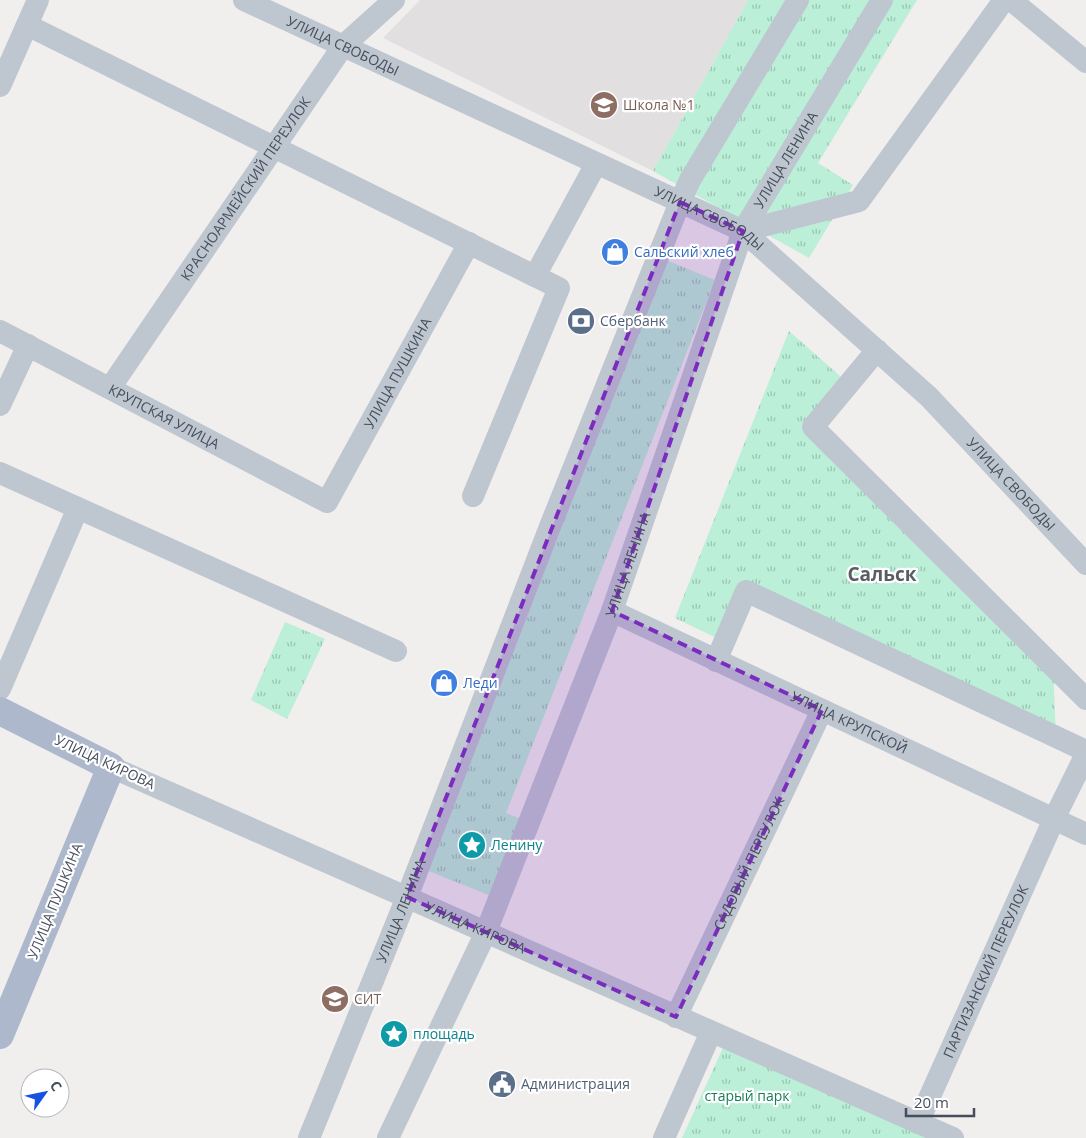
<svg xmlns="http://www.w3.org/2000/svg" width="1086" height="1138" viewBox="0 0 1086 1138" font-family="'Open Sans',sans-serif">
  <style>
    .education { fill: #e2dfe0 }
    .grass { fill: url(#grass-tufts) }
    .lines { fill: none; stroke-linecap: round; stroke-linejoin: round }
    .minor { stroke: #bec6d0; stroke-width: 22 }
    .major { stroke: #adb8cd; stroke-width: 28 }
    .marked { fill: #7b2cbf; fill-opacity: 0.2; stroke: #7b2cbf; stroke-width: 4; stroke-dasharray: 10 6; stroke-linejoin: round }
    .labels { text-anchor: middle; stroke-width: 4.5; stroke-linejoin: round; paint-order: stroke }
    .street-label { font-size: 14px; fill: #464e5c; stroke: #fff }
    .education-label { font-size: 14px; fill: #785e54; stroke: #fff; text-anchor: start }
    .shop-label { font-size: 14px; fill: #366cbe; stroke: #fff; text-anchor: start }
    .service-label { font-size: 14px; fill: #4e5e75; stroke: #fff; text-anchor: start }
    .culture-label { font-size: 14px; fill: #0d838f; stroke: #fff; text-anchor: start }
    .park-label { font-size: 14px; fill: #157e59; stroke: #fff }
    .district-label { font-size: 19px; font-weight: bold; fill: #5a5d63; stroke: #fff }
  </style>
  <defs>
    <pattern id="grass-tufts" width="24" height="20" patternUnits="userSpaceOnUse" patternTransform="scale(1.25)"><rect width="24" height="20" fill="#bbefd7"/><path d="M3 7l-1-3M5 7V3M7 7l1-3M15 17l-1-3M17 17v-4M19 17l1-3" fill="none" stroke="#9ac4b2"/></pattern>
  </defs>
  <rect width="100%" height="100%" fill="#f1eeee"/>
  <path class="education" d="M420,0h328l-95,171 -270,-133z"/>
  <path class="grass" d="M748,0h169l-99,163 35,22 -44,73 -156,-87z
    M666,260l49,20 -209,533 15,6 -30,77 -65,-26z
    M789,331l60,53 -36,43 240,240 3,71 -309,-146 -22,50 -50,-24z
    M285,622l40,17 -38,80 -36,-19z
    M726,1041l218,97h-262z"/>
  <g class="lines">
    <g class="minor">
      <path id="s1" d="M244,0l499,231 186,166 157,167"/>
      <path d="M1011,0l75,62"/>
      <path d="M27,25l532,263 -86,208"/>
      <path d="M0,86l38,-86"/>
      <path d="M743,231l116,-30 145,-201"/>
      <path d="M535,276l61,-112"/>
      <path id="s2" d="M0,331l327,171 142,-259"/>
      <path d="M877,350l-64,77 273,272"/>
      <path id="s3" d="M110,388l233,-342 51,-46"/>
      <path d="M0,405l28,-60"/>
      <path d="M0,473l396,178"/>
      <path id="s4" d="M612,611l474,223"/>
      <path d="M716,661l30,-70 340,160"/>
      <path d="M0,689l78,-181"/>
      <path id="s5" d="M111,767l842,371"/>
      <path id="s6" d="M676,1017l146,-307"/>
      <path id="s7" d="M918,1123l136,-304 32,-65"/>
      <path id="s8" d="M309,1138l98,-241 144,-373 129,-322 10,-22 108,-180"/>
      <path id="s9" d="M388,1138l98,-206 126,-321 131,-380 139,-231"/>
      <path d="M664,1138l47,-106"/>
    </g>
    <path class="major" d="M0,711l111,56 -111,268"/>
  </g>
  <path class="marked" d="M680,202l63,29 -131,380 210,99 -146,307 -269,-120z"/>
  <defs>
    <symbol id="school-disc" viewBox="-11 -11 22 22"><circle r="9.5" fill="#8d6e63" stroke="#fff"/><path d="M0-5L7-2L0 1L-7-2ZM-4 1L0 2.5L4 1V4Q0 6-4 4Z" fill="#fff"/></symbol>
    <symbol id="shop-disc" viewBox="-11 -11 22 22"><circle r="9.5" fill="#3f7fe0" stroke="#fff"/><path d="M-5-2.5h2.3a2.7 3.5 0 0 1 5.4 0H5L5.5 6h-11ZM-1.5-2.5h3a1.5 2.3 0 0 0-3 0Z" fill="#fff"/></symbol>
    <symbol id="bank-disc" viewBox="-11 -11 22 22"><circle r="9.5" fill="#5c6f8a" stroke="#fff"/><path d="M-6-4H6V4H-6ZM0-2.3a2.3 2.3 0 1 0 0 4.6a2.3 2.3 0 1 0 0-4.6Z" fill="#fff"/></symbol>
    <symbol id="sight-disc" viewBox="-11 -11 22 22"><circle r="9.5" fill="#0f9aa8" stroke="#fff"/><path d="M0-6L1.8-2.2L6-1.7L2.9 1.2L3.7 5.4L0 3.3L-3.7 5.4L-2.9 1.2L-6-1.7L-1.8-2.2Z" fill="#fff"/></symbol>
    <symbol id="civic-disc" viewBox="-11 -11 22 22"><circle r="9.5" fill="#5c6f8a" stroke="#fff"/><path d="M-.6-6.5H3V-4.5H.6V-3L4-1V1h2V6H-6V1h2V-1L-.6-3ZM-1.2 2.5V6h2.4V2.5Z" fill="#fff"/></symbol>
  </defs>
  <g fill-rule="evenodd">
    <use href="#school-disc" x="588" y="89" width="32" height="32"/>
    <use href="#shop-disc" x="599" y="236" width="32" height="32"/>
    <use href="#bank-disc" x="565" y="305" width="32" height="32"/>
    <use href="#shop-disc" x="428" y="667" width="32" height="32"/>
    <use href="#sight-disc" x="456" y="829" width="32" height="32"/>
    <use href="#school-disc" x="319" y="983" width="32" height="32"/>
    <use href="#sight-disc" x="378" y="1018" width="32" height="32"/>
    <use href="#civic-disc" x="486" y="1068" width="32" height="32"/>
  </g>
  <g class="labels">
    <g class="street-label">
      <text dy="5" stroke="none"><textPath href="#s1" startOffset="109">УЛИЦА СВОБОДЫ</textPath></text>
      <text dy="5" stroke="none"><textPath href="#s9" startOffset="1058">УЛИЦА ЛЕНИНА</textPath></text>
      <text dy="5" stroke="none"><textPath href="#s3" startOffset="241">КРАСНОАРМЕЙСКИЙ ПЕРЕУЛОК</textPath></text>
      <text dy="5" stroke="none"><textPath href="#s1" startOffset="514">УЛИЦА СВОБОДЫ</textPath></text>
      <text dy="5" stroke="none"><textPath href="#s2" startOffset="516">УЛИЦА ПУШКИНА</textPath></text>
      <text dy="5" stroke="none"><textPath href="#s2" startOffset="185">КРУПСКАЯ УЛИЦА</textPath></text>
      <text dy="5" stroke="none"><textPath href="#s1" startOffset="919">УЛИЦА СВОБОДЫ</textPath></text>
      <text dy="5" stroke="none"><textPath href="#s9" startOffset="622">УЛИЦА ЛЕНИНА</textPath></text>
      <text dy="5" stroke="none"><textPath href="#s4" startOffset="262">УЛИЦА КРУПСКОЙ</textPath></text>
      <text transform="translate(105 762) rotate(25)" y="5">УЛИЦА КИРОВА</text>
      <text dy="5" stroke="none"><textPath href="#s6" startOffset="170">САДОВЫЙ ПЕРЕУЛОК</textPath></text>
      <text transform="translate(55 901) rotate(-68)" y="5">УЛИЦА ПУШКИНА</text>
      <text dy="5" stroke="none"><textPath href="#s8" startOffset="245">УЛИЦА ЛЕНИНА</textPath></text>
      <text dy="5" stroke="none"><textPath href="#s5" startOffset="398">УЛИЦА КИРОВА</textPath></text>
      <text dy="5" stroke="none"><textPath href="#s7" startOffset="166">ПАРТИЗАНСКИЙ ПЕРЕУЛОК</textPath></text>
    </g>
    <g class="education-label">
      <text x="623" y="110">Школа №1</text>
      <text x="354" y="1004">СИТ</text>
    </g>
    <g class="shop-label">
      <text x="634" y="257">Сальский хлеб</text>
      <text x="463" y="688">Леди</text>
    </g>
    <g class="service-label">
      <text x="600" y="326">Сбербанк</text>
      <text x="521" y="1089">Администрация</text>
    </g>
    <g class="culture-label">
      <text x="491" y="850">Ленину</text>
      <text x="413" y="1039">площадь</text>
    </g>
    <g class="park-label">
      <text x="747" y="1101">старый парк</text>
    </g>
    <g class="district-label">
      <text x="882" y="581">Сальск</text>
    </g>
  </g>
  <g transform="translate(45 1093) rotate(57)"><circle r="24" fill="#ffffff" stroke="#b5b8be"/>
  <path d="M0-4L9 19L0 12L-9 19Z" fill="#1651e2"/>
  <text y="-8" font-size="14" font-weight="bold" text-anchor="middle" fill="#464e5c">С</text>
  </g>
  <path d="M906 1108v8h68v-8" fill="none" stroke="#464e5c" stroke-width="2.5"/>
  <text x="914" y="1108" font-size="15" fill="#464e5c" stroke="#ffffff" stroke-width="4" paint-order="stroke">20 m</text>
</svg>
